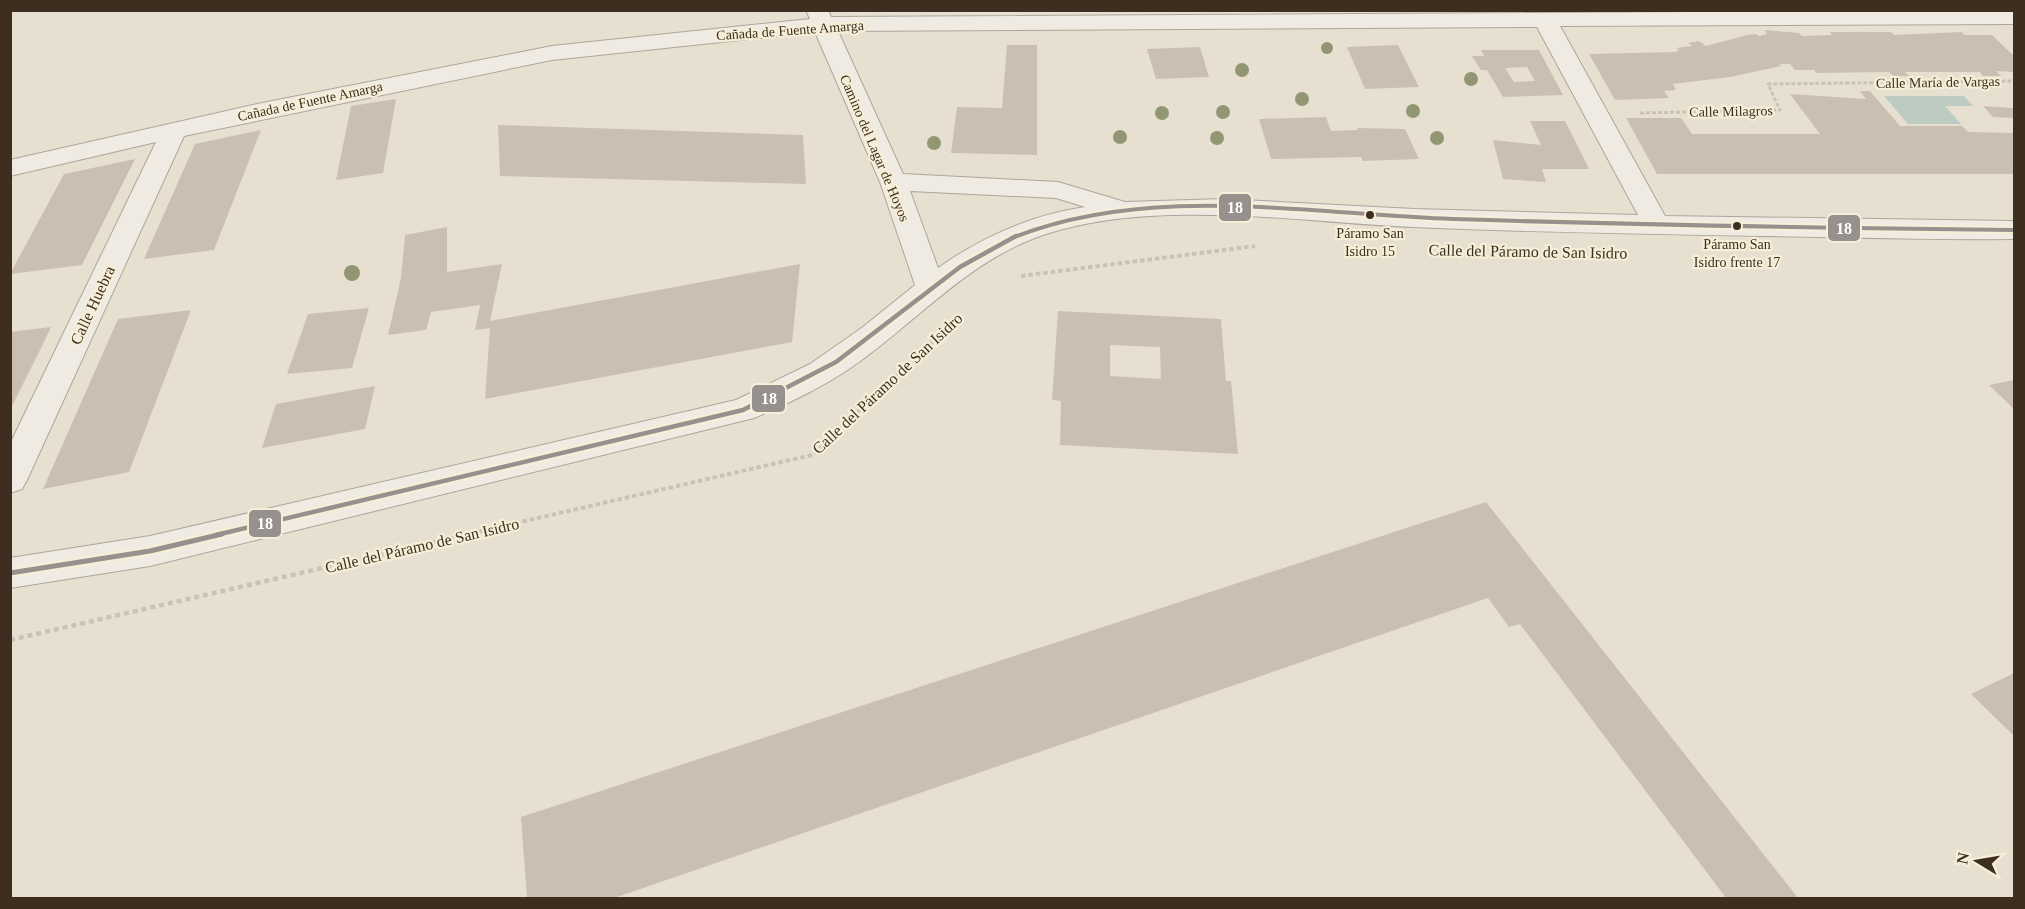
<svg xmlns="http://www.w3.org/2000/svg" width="2025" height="909" viewBox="0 0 2025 909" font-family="'Times New Roman',serif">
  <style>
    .water { fill: #bcccc2 }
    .building { fill: #cbbfb2; fill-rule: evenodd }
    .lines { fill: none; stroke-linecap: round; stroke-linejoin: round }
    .minor-casing { stroke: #ada599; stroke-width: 2 }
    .path-far2 { stroke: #c8c2b9; stroke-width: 3; stroke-dasharray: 4 2; stroke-linecap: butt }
    .path-far1 { stroke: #c8c2b9; stroke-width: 4; stroke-dasharray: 4.5 3; stroke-linecap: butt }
    .path { stroke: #c8c2b9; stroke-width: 4.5; stroke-dasharray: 5 4; stroke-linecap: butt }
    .minor { fill: #efebe3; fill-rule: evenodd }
    .bus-1-far2-casing { stroke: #f7eed8; stroke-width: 8 }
    .bus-1-far1-casing { stroke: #f7eed8; stroke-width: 9 }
    .bus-1-casing { stroke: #f7eed8; stroke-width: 10 }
    .bus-1-far2 { stroke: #97918e; stroke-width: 4 }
    .bus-1-far1 { stroke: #97918e; stroke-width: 4.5 }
    .bus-1 { stroke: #97918e; stroke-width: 5 }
    .tree { fill: #929673 }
    .bus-dot { fill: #3d2e20; stroke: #f7eed8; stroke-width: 2 }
    .labels { text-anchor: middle; stroke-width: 4.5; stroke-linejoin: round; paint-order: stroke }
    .far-street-label { font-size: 14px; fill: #3d2e20; stroke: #f7eed8 }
    .bus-label { font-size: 14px; fill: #3d2e20; stroke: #f7eed8 }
    .street-label { font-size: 16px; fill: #3d2e20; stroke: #f7eed8 }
    .line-badge { stroke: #f7eed8; stroke-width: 2 }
    .badge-label { font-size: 16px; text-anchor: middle; font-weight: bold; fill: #fff }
  </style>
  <rect width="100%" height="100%" fill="#e7e0d1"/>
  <path class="water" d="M1884,96h80l9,10h-28l16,18h-53z"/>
  <path class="building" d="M1764,30l35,3 3,3 30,-1 -2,-3h61l3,3 68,-3 3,3h27l22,21v16l-18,-1 5,5h-18l-3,-4h-75l4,4h-16l-4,-4 -73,1 -2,-3h-19l-5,-6h-11l2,2 -51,11 -57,7 3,6 -12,1 5,7 -54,2 -26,-46 87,-2 3,-2 -3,-2 16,-2 -4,-3 11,-2 7,5 41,-11 9,-1 3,2 8,-2z
    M1007,45h30v110l-86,-2 6,-46 45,1z
    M1398,45l21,42 -54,2 -18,-42z
    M1200,47l9,30 -53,2 -9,-30z
    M1481,50h58l24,45 -60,2 -16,-27h-6l-9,-14h12zM1527,67l8,14 -21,1 -9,-14z
    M1860,91h10l30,35h62l6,6 46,1v41h-357l-31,-56h55l11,16h128l-30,-40 76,5z
    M396,99l-13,74 -47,7 15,-74z
    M1983,106l30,2 1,10 -21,-1z
    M1326,117l5,14 27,-1 -1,-2 48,1 14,30 -56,2 -2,-4 -90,2 -12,-40z
    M1530,121h35l24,48h-47l4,13 -43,-3 -10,-39 48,5z
    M498,125l305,10 3,49 -306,-8z
    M261,130l-47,120 -70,9 51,-115z
    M135,159l-53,106 -72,9 54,-100z
    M447,227v45l55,-8 -12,57 310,-57 -8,78 -307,57 5,-71 -15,2 5,-25 -49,7 -5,18 -38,5 13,-57 4,-43z
    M369,308l-17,60 -65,6 21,-60z
    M191,310l-62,162 -86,17 75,-170z
    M1058,311l163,8 5,62h5l7,73 -178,-9 1,-44 -9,-1zM1110,345l50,2 1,32 -51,-3z
    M51,327l-8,17 -33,66v-78z
    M2014,380v29l-25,-24z
    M375,386l-10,43 -103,19 14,-44z
    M1486,502l312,396h-72l-206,-274 -11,3 -21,-29 -874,300h-87l-6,-81z
    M2014,673v63l-43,-42z"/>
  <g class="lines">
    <defs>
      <path id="minor" d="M806,10h22l3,7 1183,-7v14l-454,2 105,190 349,5v18c-83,1 -167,-2 -251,-3 -117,-2 -234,-4 -351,-9 -115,-5 -258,-29 -369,8 -73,25 -123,83 -184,127 -33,24 -68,40 -105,56l-604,148 -140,22v-30l140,-22 586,-136 74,-36 53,-37 52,-42 -35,-103 -65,-150 -263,28 -368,76 -157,344 -5,9 -12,4v-49l146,-302 -146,34v-16l252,-57 290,-57 258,-27zM1537,27l101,188 -224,-6 -191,-10 -98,3 -67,-20 -155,-8 -65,-143zM910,191l146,7 29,9c-54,8 -103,30 -147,61z"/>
    </defs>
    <use href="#minor" class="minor-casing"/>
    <path class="path-far2" d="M1640,113l140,-3 -12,-26 246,-3"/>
    <path class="path-far1" d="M1021,276l234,-30
      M464,535l348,-80 128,-120"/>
    <path class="path" d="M10,640l460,-106"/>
    <use href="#minor" class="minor"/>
    <defs>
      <path id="bus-1-far2" d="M1012,238c139,-55 295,-24 441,-19 187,6 374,9 561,11"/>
      <path id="bus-1-far1" d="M216,535l527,-125 93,-48 124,-95 56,-31"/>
      <path id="bus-1" d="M10,573l140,-22 72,-17"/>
    </defs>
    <use href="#bus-1-far2" class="bus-1-far2-casing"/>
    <use href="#bus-1-far1" class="bus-1-far1-casing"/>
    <use href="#bus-1" class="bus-1-casing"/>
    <use href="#bus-1-far2" class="bus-1-far2"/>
    <use href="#bus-1-far1" class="bus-1-far1"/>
    <use href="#bus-1" class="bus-1"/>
  </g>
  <g class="tree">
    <circle cx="1327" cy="48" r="6"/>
    <circle cx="1242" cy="70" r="7"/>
    <circle cx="1471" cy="79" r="7"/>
    <circle cx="1302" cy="99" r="7"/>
    <circle cx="1413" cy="111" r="7"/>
    <circle cx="1223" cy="112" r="7"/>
    <circle cx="1162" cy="113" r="7"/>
    <circle cx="1120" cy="137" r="7"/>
    <circle cx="1217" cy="138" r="7"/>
    <circle cx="1437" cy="138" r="7"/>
    <circle cx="934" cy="143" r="7"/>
    <circle cx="352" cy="273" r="8"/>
  </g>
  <g class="bus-dot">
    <circle cx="1370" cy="215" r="5"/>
    <circle cx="1737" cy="226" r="5"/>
  </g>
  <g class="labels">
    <g class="far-street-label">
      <text transform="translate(790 30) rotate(-4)" y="5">Cañada de Fuente Amarga</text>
      <text transform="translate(1938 82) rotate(-1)" y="5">Calle María de Vargas</text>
      <text transform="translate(310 101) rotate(-12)" y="5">Cañada de Fuente Amarga</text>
      <text transform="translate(1731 111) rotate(-1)" y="5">Calle Milagros</text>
      <text transform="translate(875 148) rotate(67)" y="5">Camino del Lagar de Hoyos</text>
    </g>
    <g class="bus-label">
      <text x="1370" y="238">Páramo San<tspan x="1370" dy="18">Isidro 15</tspan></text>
      <text x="1737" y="249">Páramo San<tspan x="1737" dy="18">Isidro frente 17</tspan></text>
    </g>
    <g class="street-label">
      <text transform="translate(1528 251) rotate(1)" y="6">Calle del Páramo de San Isidro</text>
      <text transform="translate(92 305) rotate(-65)" y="6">Calle Huebra</text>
      <text transform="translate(887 383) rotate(-43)" y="6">Calle del Páramo de San Isidro</text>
      <text transform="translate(422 545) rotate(-13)" y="6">Calle del Páramo de San Isidro</text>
    </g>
  </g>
  <g class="line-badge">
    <rect x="1218" y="193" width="34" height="29" rx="6" fill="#97918e"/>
    <rect x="1827" y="214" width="34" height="28" rx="6" fill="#97918e"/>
    <rect x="751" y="384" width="35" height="29" rx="6" fill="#97918e"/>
    <rect x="248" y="509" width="34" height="29" rx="6" fill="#97918e"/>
  </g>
  <g class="badge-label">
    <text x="1235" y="213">18</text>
    <text x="1844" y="234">18</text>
    <text x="769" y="404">18</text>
    <text x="265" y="529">18</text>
  </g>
  <rect width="2025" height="909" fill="none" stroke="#3d2e20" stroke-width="24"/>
  <g transform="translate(1977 861) rotate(281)" stroke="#f7eed8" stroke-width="4.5" paint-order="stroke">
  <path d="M0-4.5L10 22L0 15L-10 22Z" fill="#3d2e20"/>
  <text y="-9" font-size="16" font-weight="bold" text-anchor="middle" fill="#3d2e20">N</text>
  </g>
</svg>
